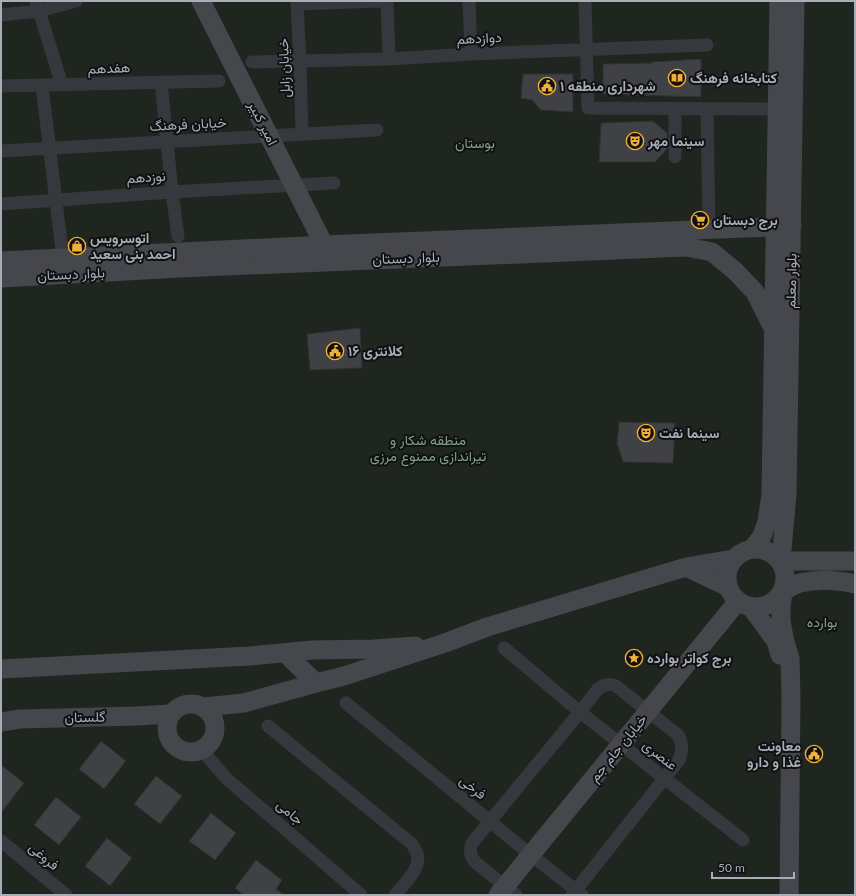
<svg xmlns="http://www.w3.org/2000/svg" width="856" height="896" viewBox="0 0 856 896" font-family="Lato,Vazirmatn,sans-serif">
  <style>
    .green { fill: #1e261f }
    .building { fill: #404145; stroke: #303034 }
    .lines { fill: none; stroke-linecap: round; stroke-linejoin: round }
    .street { stroke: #37383d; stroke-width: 13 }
    .secondary { stroke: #45474d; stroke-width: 19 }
    .labels { text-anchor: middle; stroke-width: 4; stroke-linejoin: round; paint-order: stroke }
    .street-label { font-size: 14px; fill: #a8adb8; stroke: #111113 }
    .poi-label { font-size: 14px; font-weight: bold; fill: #a8adb8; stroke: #111113; text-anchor: start }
    .park-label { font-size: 14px; fill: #7fa381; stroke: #111113 }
  </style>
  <rect width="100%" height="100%" fill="#161618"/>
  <path class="green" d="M1,1h854v894h-854z"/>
  <path class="building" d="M701,59v38l-98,-3v-30l49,-1v-1z
    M523,74h50v38l-32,-2 -9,-10 -11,-2z
    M653,121l14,12v16l-12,13h-56l2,-39z
    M360,328l2,40 -52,2 -3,-36z
    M619,422l56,1 -2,40 -50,-1 -6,-19z
    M101,741l25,20 -22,28 -25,-20z
    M1,765l23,18 -23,30z
    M156,776l26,20 -22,28 -26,-20z
    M56,797l25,20 -22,28 -25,-20z
    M211,813l25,20 -21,27 -26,-19z
    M107,838l25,20 -22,28 -25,-20z
    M256,860l26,20 -6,9 8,6h-41l-8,-7z"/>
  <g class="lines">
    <path class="street" d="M36,1l26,84
      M297,1l3,63 2,70
      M387,1l2,58
      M469,1l2,53
      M585,1l3,107 189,1
      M297,4l84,-3
      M1,15l38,-4 37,-10
      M252,62l137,-3 82,-5 236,-9
      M161,82l11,110 6,44
      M1,86l218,-5
      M42,86l21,173
      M707,109l2,120
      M1,151l376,-21
      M675,157v-48
      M1,204l171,-12 162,-9
      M504,648l76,64 163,128
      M346,703l185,152 51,40
      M268,726l144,118c1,3 4,6 5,9 5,15 -13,31 -22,42
      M202,750l24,28 135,117
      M1,841l65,54
      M516,895l-41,-33c-5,-6 -6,-11 -3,-19l108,-131 18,-23c6,-5 11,-6 18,-3l62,49c5,9 5,16 1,25l-107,135"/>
    <path class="secondary" d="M201,1l123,244v11
      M795,1l-8,493 -6,67h74
      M1,261l323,-16 468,-19
      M1,278l178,-10 507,-21 26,5 23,19 20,21 18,36
      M753,548l9,-12 5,-14 4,-28 8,-493
      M727 578a29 29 0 1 1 58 0a29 29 0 1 1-58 0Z
      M686,567l42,20
      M751,607l25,34 4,14
      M285,653l31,30
      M1,669l249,-13 62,-6 62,-1 41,-3
      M167 728a24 24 0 1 1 48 0a24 24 0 1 1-48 0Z
      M204,707l40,-4 72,-20 28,-7 101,-33 42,-16 199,-60 47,-8
      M1,722l19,-3 116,-3 34,-2
      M498,895l240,-294
      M789,895l2,-196 -1,-41 -5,-16 -4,-21v-14l2,-15c5,-4 11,-7 17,-9 17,-4 38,-3 55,1"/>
  </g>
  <defs>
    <symbol id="library-ring" viewBox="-11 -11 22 22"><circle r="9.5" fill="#111113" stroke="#f2b134" stroke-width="1.5"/><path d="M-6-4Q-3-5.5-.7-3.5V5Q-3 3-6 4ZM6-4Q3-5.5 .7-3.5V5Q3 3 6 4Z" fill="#f2b134"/></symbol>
    <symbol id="civic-ring" viewBox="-11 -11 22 22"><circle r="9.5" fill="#111113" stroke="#f2b134" stroke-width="1.5"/><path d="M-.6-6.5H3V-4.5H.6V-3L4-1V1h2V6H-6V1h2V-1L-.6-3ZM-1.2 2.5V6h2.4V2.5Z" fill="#f2b134"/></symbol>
    <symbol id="theatre-ring" viewBox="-11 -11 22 22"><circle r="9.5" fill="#111113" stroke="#f2b134" stroke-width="1.5"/><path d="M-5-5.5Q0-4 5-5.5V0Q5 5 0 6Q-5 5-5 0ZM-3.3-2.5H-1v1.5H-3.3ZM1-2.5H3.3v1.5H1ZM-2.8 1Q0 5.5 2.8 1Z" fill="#f2b134"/></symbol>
    <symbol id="supermarket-ring" viewBox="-11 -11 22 22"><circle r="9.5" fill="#111113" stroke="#f2b134" stroke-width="1.5"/><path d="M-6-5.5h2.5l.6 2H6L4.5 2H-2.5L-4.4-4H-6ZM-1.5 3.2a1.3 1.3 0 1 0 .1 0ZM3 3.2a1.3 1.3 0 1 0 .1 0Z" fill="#f2b134"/></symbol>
    <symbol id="shop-ring" viewBox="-11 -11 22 22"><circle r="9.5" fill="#111113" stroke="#f2b134" stroke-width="1.5"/><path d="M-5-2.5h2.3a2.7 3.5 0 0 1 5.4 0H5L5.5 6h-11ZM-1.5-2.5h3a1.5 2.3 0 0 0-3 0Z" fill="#f2b134"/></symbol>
    <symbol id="sight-ring" viewBox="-11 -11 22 22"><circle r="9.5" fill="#111113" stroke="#f2b134" stroke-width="1.5"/><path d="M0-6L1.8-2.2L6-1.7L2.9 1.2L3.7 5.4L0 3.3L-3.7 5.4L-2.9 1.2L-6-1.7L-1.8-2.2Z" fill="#f2b134"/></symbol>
  </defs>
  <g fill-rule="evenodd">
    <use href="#library-ring" x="667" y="68" width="20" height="20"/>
    <use href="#civic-ring" x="537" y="76" width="20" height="20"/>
    <use href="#theatre-ring" x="625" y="131" width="20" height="20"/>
    <use href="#supermarket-ring" x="690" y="210" width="20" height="20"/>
    <use href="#shop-ring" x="67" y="236" width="20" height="20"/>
    <use href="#civic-ring" x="325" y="341" width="20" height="20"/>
    <use href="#theatre-ring" x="636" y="423" width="20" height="20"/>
    <use href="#sight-ring" x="624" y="648" width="20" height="20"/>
    <use href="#civic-ring" x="804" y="744" width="20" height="20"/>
  </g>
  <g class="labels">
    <g class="street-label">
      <text transform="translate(479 38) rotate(-3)" y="5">دوازدهم</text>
      <text transform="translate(109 68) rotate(-2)" y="5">هفدهم</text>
      <text transform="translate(284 68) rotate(-92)" y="5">خیابان زابل</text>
      <text transform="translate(263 123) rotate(63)" y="5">امیر کبیر</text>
      <text transform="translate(188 124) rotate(-3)" y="5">خیابان فرهنگ</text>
      <text transform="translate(146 177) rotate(-4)" y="5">نوزدهم</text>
      <text transform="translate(406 258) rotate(-2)" y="5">بلوار دبستان</text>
      <text transform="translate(71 274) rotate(-3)" y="5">بلوار دبستان</text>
      <text transform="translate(791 281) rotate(-89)" y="5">بلوار معلم</text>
      <text transform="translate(85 717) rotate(-1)" y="5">گلستان</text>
      <text transform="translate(618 748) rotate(-51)" y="5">خیابان جام جم</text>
      <text transform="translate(660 755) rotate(38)" y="5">عنصری</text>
      <text transform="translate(473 787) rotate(39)" y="5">فرخی</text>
      <text transform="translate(290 812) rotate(41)" y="5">جامی</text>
      <text transform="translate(44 856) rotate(40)" y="5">فروغی</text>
    </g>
    <g class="poi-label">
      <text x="690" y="83">کتابخانه فرهنگ</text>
      <text x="560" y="91">شهرداری منطقه ۱</text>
      <text x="648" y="146">سینما مهر</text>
      <text x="713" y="225">برج دبستان</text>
      <text x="90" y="243">اتوسرویس<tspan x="90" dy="16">احمد بنی سعید</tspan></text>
      <text x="348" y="356">کلانتری ۱۶</text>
      <text x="659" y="438">سینما نفت</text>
      <text x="647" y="663">برج کواتر بوارده</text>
      <text x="801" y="751" text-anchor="end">معاونت<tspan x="801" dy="16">غذا و دارو</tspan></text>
    </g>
    <g class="park-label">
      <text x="475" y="148">بوستان</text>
      <text x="428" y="445">منطقه شکار و<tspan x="428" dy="16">تیراندازی ممنوع مرزی</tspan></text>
      <text x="822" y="627">بوارده</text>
    </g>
  </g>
  <rect width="856" height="896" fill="none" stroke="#a8adb8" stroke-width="4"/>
  <path d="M712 872v6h82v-6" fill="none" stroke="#a8adb8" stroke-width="2"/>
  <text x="718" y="872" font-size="12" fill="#a8adb8" stroke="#111113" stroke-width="3" paint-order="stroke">50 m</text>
</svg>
